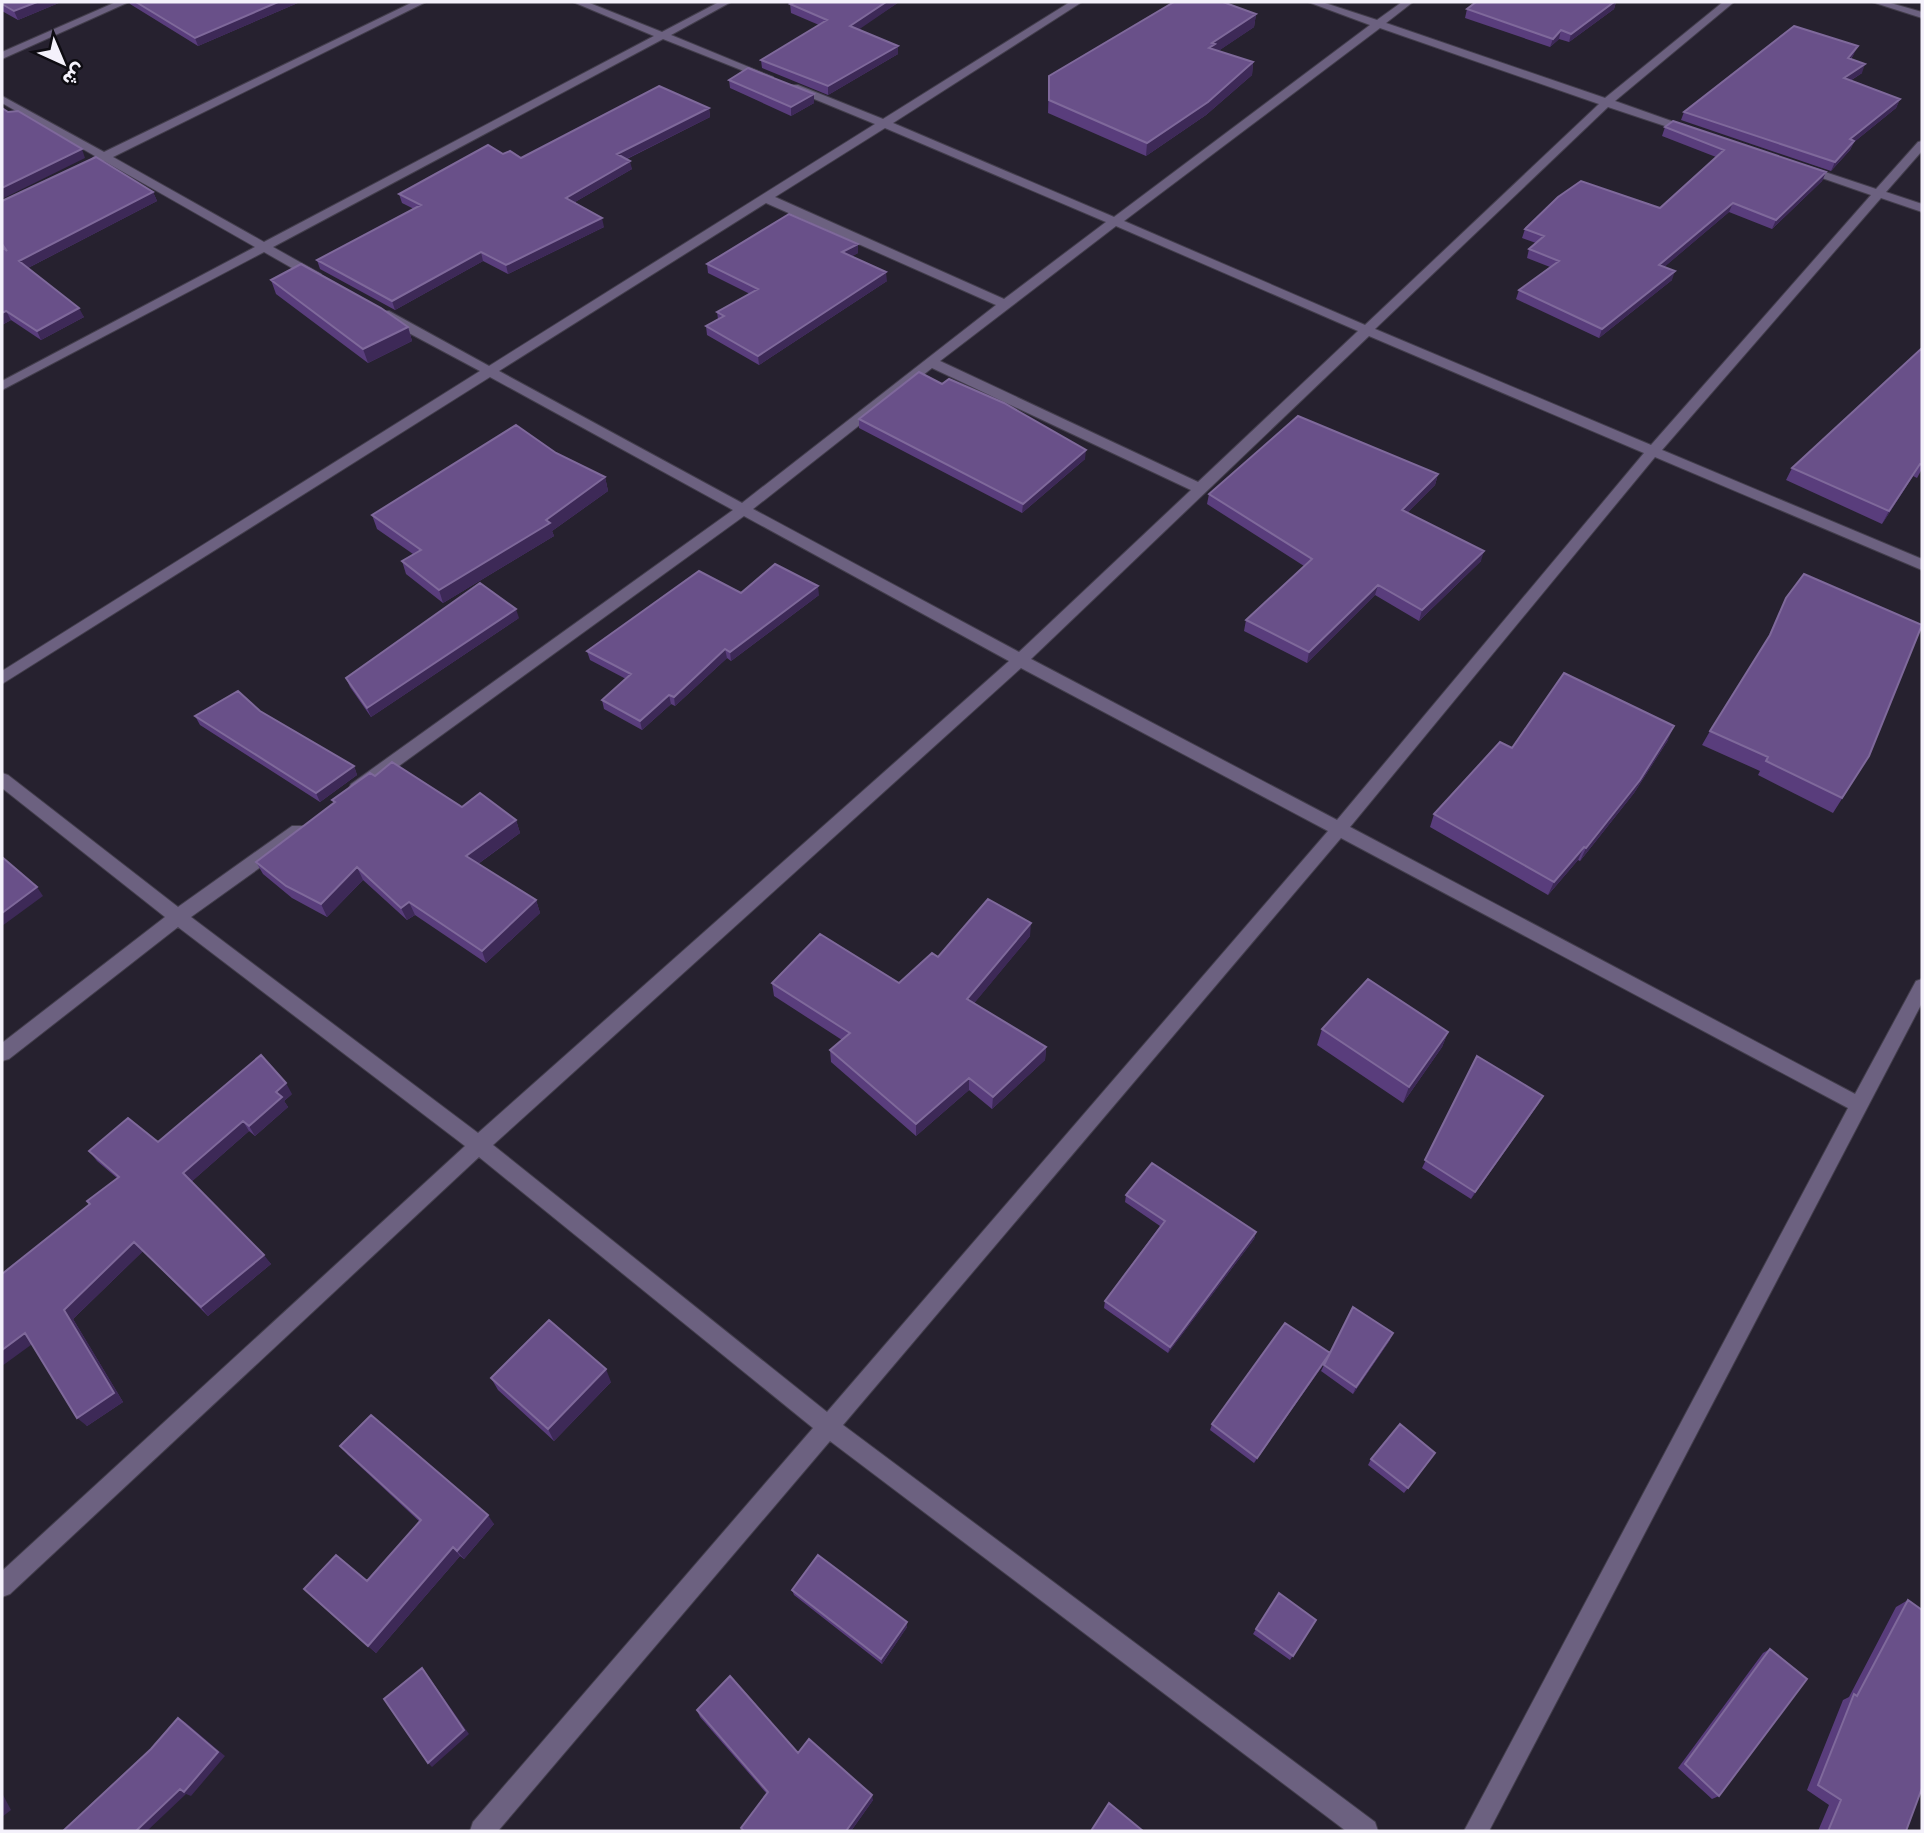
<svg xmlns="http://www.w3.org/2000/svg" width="1924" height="1833" viewBox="0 0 1924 1833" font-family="Rubik,'Noto Naskh Arabic',sans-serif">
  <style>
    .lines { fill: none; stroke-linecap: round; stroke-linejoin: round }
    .minor-casing { stroke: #433e4c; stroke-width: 2 }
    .minor { fill: #6c6180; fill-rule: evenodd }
    .wall { fill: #593d7c }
    .shaded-wall { fill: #3d2957 }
    .building { fill: #695089; stroke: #7f699b; stroke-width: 2 }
  </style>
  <rect width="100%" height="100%" fill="#26212f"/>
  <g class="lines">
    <defs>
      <path id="minor" d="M116,2h13l-127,57v-7z
        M413,2h13l-313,155 151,85 390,-206 -81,-34h14l75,30 57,-30h12l-60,33 102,42 -9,2 -101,-40 -390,208 48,27v6h-8l-49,-28 -262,138v-9l253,-134 -151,-86 -11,1 -2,-2 4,-4 -93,-53v-7l102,56z
        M1070,2h12l-189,121 221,94 256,-192 -62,-23h14l55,18 25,-18h11l-27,21 219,75 118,-96h11l-119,99 79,28v4h-8l-78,-26 -233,222 276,116 220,-250 -72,-25v-4h8l69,23 42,-47 4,-1v10l-36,41 36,12v8l-41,-14 -219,252 260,109v11l-267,-113 -305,370 505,267 61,-113 6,-2v24l-433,828h-25l384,-723 -507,-270 -498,587 532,397 3,9h-32l-516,-390 -332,390h-28l3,-9 340,-394 -334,-271 -469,437 -8,3v-26l463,-425 -287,-219 -169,132 -7,2v-18l163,-126 -163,-129v-15l6,2 170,132 114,-81h12l2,5 -2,5 -113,81 287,216 531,-472 -265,-145 -381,276h-12l-2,-4 2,-4 382,-274 -243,-133 -488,307v-13l478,-300 -101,-54v-6h10l100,55 386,-242 -85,-35v-4h8l85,34zM1380,28l219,76 -234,221 -241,-104zM885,128l221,94 -102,77 -229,-102zM766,203l230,102 -254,198 -243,-132zM1116,226l242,105 -160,151 -258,-121zM1369,336l275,117 -307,367 -306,-161zM932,368l259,122 -172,162 -266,-143zM1021,668l307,163 -501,581 -334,-267z
        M1872,2h15l35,10v6z"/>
    </defs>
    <use href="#minor" class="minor-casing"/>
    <use href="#minor" class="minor"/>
  </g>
  <path class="wall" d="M2,2h59l-43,18 -16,-9z
    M129,2h171l-102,44 -68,-42z
    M794,2h105l-41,27 40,17v8l-70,41 -66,-27 -1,-8 58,-35 -28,-12 -1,-9z
    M1476,2h140l-2,7 -45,33 -10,-3 -9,8 -85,-29 2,-9z
    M1256,14l-2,13 -36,24 35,11 -1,13 -46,40 -60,41 -98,-43 1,-37z
    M1854,54l-3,5 11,14 -12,8 50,18 -4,9 -42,34 -4,8 -19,21 -150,-51 3,-8z
    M729,80l85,23 -23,13 -61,-28z
    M709,108l1,9 -83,42 5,10 -57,33 29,25 -96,47 -25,-13 -88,49 -75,-41 -3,-9 97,-51 -12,-6 -3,-9 104,-40 18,4z
    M1665,127l161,45 -4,9 -50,48 -43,-17 -65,55 8,13 -73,58 -83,-39 3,-9 31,-23 -23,-9 2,-9 7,-6 -14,-5 3,-9 135,-21 56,-51 -54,-21z
    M153,192l4,9 -129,67 56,49 -43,23 -30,-20 -9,5v-124z
    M858,253l-6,3 35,25 -128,84 -52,-30 -1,-9 12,-7 -1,-7 33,-18 -42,-21 -1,-9z
    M271,280l137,47 4,14 -44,22 -92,-69z
    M1922,348v121l-5,9 -4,-2 -31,48 -96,-44 6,-12z
    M942,384l143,75 -63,54 -163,-85v-9z
    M556,453l49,24 3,14 -56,40 2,5 -111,67 -37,-29 -4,-13 11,-7 -36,-25 -5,-14z
    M1438,474l-3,11 -28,28 74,48 -62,60 -44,-26 -68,68 -63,-32 2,-11 58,-54 -97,-62 2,-10z
    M741,593l78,2 -88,66 -4,-3 -52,48 -4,-2 -29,26 -38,-21 -2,-9 24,-21 -36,-19 -3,-9z
    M1786,598l83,158 -36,57 -75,-38 2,-4 -58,-26 8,-14 56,-89z
    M519,618l-148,99 -21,-30 -4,-9z
    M260,711l94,55 3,9 -37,27 -120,-77 -5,-9z
    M1668,740l-34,53 -54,68 -2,-1 -30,35 -118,-68 4,-13 78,-66z
    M375,776l87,31 54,13 4,13 -42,31 58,36 4,13 -54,50 -71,-48 -8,5 -44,-40 -36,37 -35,-19 -29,-24 -7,-12 78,-59 -2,-3z
    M1030,936l-56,67 72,44 -1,13 -53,49 -23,-19 -53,46 -85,-74 -1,-12 12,-10 -68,-44 -2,-13h127l39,-26z
    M1322,1029l126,3 -6,15 -39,56 -86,-58z
    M1477,1056l62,47 -68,96 -49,-31z
    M292,1094l-8,7 4,6 -33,29 -6,-5 -58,51 80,82 -63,52 -65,-65 -70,68 50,83 -36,24 -55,-82 58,-140 27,-26 -20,-17 -8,-10 69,-9z
    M1126,1195l130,37 -2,7 -86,114 -64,-45 1,-7 55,-75 -35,-24z
    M1390,1340l-37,54 -32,-23 5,-10 -72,102 -44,-33 2,-6 118,-71z
    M491,1378l120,4 -57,59 -56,-51z
    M340,1446l154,78 -30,35 -4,-3 -84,97 -72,-64 63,-8 53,-59 -72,-67z
    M1371,1459h60l-27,34 -36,-28z
    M792,1590l115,32v5l-25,37 -88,-69z
    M1908,1600l-2,231h-88l11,-26 -22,-15 36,-90 6,-3 47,-90z
    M1316,1620l-26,40 -37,-26 3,-5z
    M1770,1649l-51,147 -7,3 -34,-31 85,-115z
    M697,1710l101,43 75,47 -22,31h-108l-2,-3 26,-34 -67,-77z"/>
  <path class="shaded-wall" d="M37,2h24l-43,18 -4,-9z
    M278,2h22l-102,44 -3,-8z
    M886,2h13l-48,33 -1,-9z
    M1614,2h2l-2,7 -45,33 2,-8z
    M1256,14l-2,13 -40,27 -5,-6 3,-5z
    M1561,30l-2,9 -9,8 3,-8z
    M898,46v8l-70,41v-9z
    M1858,46l-4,8 -9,12 3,-8z
    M1253,62l-1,13 -46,40 -60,41 1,-13z
    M1865,64l-3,9 -22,14 4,-9z
    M814,94v9l-23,13v-9z
    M1900,99l-4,9 -42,34 -4,8 -19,21 4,-9 15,-23z
    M709,108l1,9 -92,46 -1,-9z
    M82,149l3,9 -83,41v-11z
    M630,161l2,8 -64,37 -2,-8z
    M1826,172l-4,9 -50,48 4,-9z
    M153,192l4,9 -133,69 -5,-9z
    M1733,203l-4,9 -73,62 3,-9z
    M602,218l2,9 -96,47 -2,-9z
    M858,244v9l-15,8 -1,-9z
    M481,252l2,9 -88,49 -3,-9z
    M1675,271l-3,9 -73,58 3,-9z
    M886,272l1,9 -128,84 -1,-9z
    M79,308l5,9 -43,23 -4,-9z
    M6,311l5,9 -9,5v-12z
    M408,327l4,14 -44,22 -5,-14z
    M1086,450l-1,9 -63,54 1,-9z
    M1920,464l-7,12 -31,48 7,-13z
    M1438,474l-3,11 -36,36 3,-11z
    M605,477l3,14 -56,40 2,5 -111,67 -4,-13 107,-70z
    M1484,551l-3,10 -62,60 3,-11z
    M1378,585l-3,10 -68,68 2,-11z
    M818,586l1,9 -88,66 -1,-9z
    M516,609l3,9 -148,99 -4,-9z
    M725,649l2,9 -52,48 -1,-9z
    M669,695l2,9 -29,26 -2,-9z
    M1674,726l-6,14 -34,53 -54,68 6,-13z
    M354,766l3,9 -37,27 -4,-9z
    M516,820l4,13 -49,36 -5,-13z
    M1584,847l-6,13 -30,35 6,-13z
    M357,867l6,13 -36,37 -6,-13z
    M37,887l6,9 -41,30v-13z
    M536,900l4,13 -54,50 -4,-12z
    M409,902l6,13 -8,5 -6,-12z
    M1031,923l-1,13 -63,76v-13z
    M1448,1032l-6,15 -39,56 6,-16z
    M1046,1047l-1,13 -53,49 1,-12z
    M969,1078v12l-53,46v-12z
    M286,1083l6,11 -8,7 4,6 -33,29 -6,-10 27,-34z
    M1543,1096l-4,7 -68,96 4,-7z
    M243,1121l6,10 -59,52 -7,-10z
    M1256,1232l-2,7 -86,114 2,-6z
    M134,1242l9,9 -70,68 50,83 -36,24 -10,-8 -13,-108z
    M264,1255l7,9 -63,52 -7,-9z
    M25,1333l10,9 -33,24v-16z
    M1393,1333l-3,7 -37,54 3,-7z
    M1330,1353l-3,6 -73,104 3,-5z
    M606,1369l5,13 -57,59 -6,-12z
    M488,1515l6,9 -30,35 -7,-8z
    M453,1547l7,9 -84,97 -8,-7z
    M907,1622v5l-25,37 -1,-5z
    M422,1668l4,5 43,61 -37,33 -4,-4z
    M178,1718l7,4 40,34 -34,40 -5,-2 -39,37h-11z
    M2,1793l9,17 -9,7z
    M872,1795l1,5 -22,31h-5z"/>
  <path class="building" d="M2,2h35l-23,9 -12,-7z
    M136,2h142l-83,36z
    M794,2h92l-36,24 48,20 -70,40 -67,-26 66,-40 -37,-16z
    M1174,2h49l33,12 -44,29 3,1 -6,4 44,14 -45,40 -61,41 -98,-43v-24z
    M1476,2h138l-43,32 -10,-4 -8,9 -86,-30z
    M1794,26l64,20 -10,12 17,6 -21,14 56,21 -50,40 4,2 -19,21 -151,-50z
    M748,68l66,26 -23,13 -62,-27z
    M659,86l50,22 -92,46 13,7 -64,37 36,20 -96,47 -25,-13 -89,49 -75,-41 104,-55 -22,-11 89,-49 15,9 7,-3 11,7z
    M2,108l6,4 10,-1 64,38 -80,39z
    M1673,121l153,51 -50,48 -43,-17 -74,62 16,6 -73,58 -83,-39 40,-29 -30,-12 15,-13 -19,-7 33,-32 23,-16 79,27 64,-58 -59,-23z
    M96,157l57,35 -134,69 60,47 -42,23 -31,-20 -4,2v-66l5,4 -5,-7v-43z
    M789,214l69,30 -16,8 44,20 -128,84 -52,-30 18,-10 -7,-4 41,-23 -51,-25z
    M301,264l80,44 27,19 -45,22 -92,-69z
    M1922,348v117l-2,-1 -31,47 -97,-43z
    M919,372l23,12 7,-5 55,24 82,47 -63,54 -164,-85z
    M1298,416l140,58 -36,36 82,41 -62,59 -44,-25 -69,67 -63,-32 66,-61 -103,-65z
    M516,425l40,28 49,24 -59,43 4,3 -111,67 -37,-29 19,-11 -49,-35z
    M775,564l43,22 -88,66 -5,-3 -51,48 -5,-2 -29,26 -38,-21 29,-26 -44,-23 112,-80 42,22z
    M1804,574l118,51 -53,131 -27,42 -76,-37 2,-4 -58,-26 60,-96 16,-37z
    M480,583l36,26 -149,99 -21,-30z
    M1564,673l110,53 -34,54 -54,68 -2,-1 -30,35 -120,-68 66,-72 12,6z
    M238,691l22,20 94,55 -38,27 -121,-77z
    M392,762l70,45 18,-14 36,27 -50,36 70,44 -54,51 -73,-49 -8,6 -44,-41 -36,37 -35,-18 -30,-24 79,-60 -3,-2 38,-27 5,3z
    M2,857l35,30 -35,26z
    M988,899l43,24 -64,76 79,48 -53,50 -24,-19 -53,46 -86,-74 20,-17 -78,-50 48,-49 79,49 33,-30 6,4z
    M1368,979l80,53 -39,55 -87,-58z
    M261,1055l25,28 -10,9 6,5 -33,29 -6,-5 -60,52 81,82 -63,52 -67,-65 -70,68 50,83 -37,25 -52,-85 -23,17v-76l88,-70 -3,-3 32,-24 -30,-26 39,-33 30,24z
    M1477,1056l66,40 -68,96 -50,-32z
    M1152,1163l104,69 -86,115 -65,-46 60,-80 -39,-26z
    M1353,1307l40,26 -37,54 -32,-22z
    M549,1320l57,49 -58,60 -57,-51z
    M1285,1323l45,30 -73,105 -45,-34z
    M371,1415l117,100 -31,36 -4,-4 -85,99 -64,-57 32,-34 31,26 54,-61 -81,-74z
    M1400,1424l35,29 -27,35 -37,-29z
    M818,1555l89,67 -26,37 -89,-69z
    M1279,1593l37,27 -23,36 -37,-27z
    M1908,1600l14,10v178l-16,43h-78l13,-31 -23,-15 36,-91 3,2z
    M1770,1649l37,30 -88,117 -34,-32z
    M422,1668l42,62 -36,33 -44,-64z
    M730,1676l68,77 11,-14 63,56 -26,36h-102l-3,-3 27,-36 -71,-82z
    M178,1718l40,34 -34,40 -4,-3 -44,42h-73l88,-82z
    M1109,1803l34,28h-52z"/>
  <rect width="1924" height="1833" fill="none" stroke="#f4f1fb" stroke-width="7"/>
  <g transform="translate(63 63) rotate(136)" stroke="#0e0c12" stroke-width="5" paint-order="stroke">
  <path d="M0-5L12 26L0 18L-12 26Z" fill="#f4f1fb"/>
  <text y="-10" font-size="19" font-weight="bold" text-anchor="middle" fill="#f4f1fb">ش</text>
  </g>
</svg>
